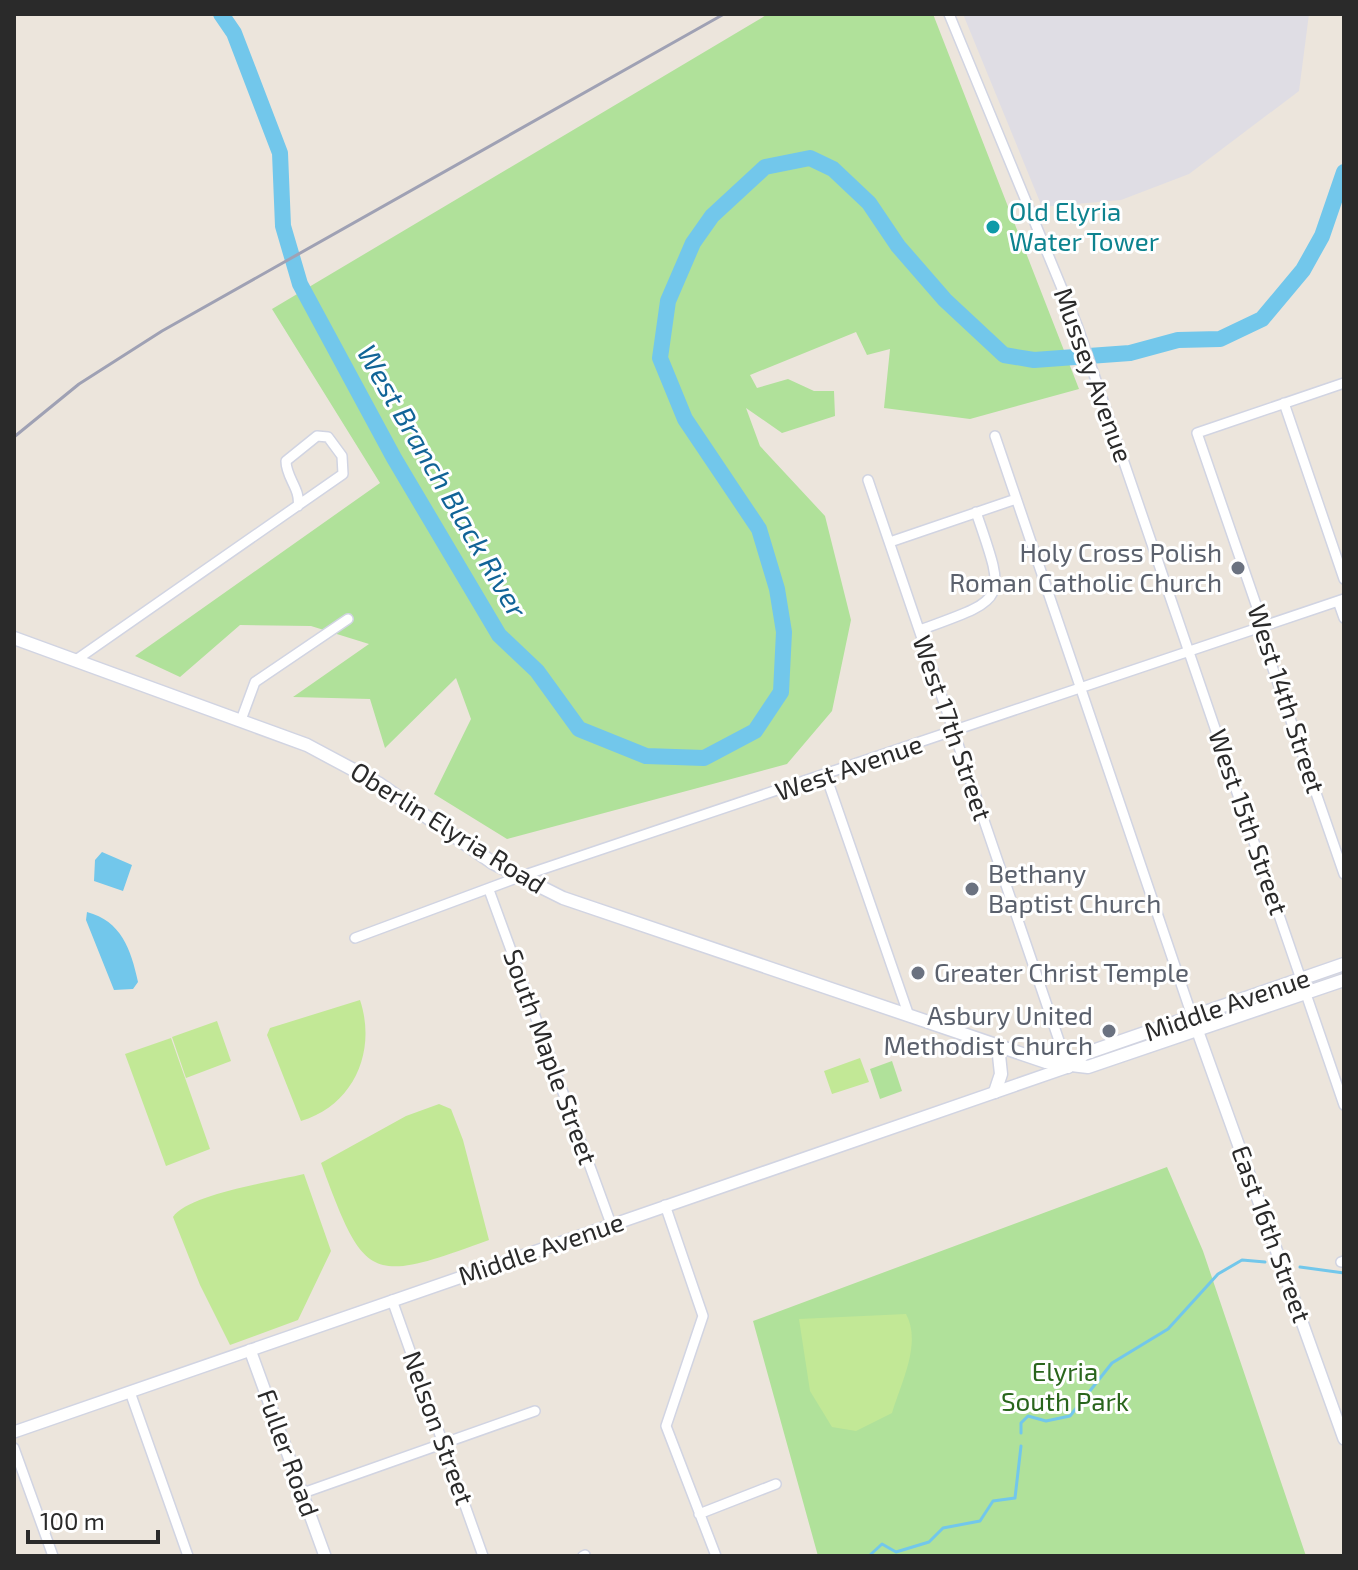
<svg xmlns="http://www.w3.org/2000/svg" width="1358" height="1570" viewBox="0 0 1358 1570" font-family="'Exo 2',sans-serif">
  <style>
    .industrial { fill: #dfdde4 }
    .green { fill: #b0e19a }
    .pitch { fill: #c2e896 }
    .water { fill: #72c7eb }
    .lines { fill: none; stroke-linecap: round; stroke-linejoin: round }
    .stream { stroke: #72c7eb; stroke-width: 3 }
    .river { stroke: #72c7eb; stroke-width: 16 }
    .minor-casing { stroke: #d1d4e2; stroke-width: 12 }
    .tertiary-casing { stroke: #d1d4e2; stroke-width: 14 }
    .secondary-casing { stroke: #d1d4e2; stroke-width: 15 }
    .minor { stroke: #fff; stroke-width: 9 }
    .tertiary { stroke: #fff; stroke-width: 11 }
    .secondary { stroke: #fff; stroke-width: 12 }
    .rail { stroke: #9fa1b4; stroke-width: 3 }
    .culture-dot { fill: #0f9aa8; stroke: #fff; stroke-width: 3 }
    .worship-dot { fill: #6b7280; stroke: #fff; stroke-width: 3 }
    .labels { text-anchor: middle; stroke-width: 6; stroke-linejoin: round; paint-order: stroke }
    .culture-label { font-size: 26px; fill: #0d838f; stroke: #fff; text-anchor: start }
    .street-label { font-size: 26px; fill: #2a2a2a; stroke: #fff }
    .worship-label { font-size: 26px; fill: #5b616d; stroke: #fff; text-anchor: end }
    .park-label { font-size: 26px; fill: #29651c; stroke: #fff }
    .water-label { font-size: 28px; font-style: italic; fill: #116497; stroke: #fff }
  </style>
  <rect width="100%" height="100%" fill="#ece5dc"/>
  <path class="industrial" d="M963,14h346l-10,77 -110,83 -68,26 -79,7z"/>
  <path class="green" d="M768,14h165l146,375 -109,30 -86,-11 6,-59 -23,6 -11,-23 -106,43 7,13 31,-9 26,12h20l1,25 -53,17 -36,-25 14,38 65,70 26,104 -19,91 -45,53 -280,75 -73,-45 37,-75 -15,-41 -71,70 -15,-49 -77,-2 76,-53 -58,-18 -71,-1 -60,52 -45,-21 245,-173 -108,-174z
    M892,1061l10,30 -22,8 -10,-30z
    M1167,1167l36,84 103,305h-488l-65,-235z"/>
  <path class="pitch" d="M360,1000c17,51 -6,105 -59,121l-34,-86 3,-7z
    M217,1021l14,40 -45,17 -14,-41z
    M171,1038l39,111 -44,17 -41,-112z
    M860,1058l9,24 -37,12 -8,-23z
    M439,1104l12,5 12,31 26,100c-120,44 -124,42 -168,-77l85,-47z
    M304,1174l27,77 -33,69 -68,25 -30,-60 -27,-68c15,-23 103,-36 131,-43z
    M906,1314c16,29 -5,69 -14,99l-36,18 -24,-4 -22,-36 -11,-72z"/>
  <path class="water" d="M102,852l30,13 -9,26 -29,-10 1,-21z
    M87,912c34,9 44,37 51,70l-5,7 -19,1 -28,-70z"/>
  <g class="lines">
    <path class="stream" d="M1300,1267l44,6
      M1021,1433v-10l7,-7 18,5 24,-5 42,-53 56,-34 50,-55 24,-14 23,2
      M869,1556l13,-12 14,8 33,-10 14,-14 37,-7 13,-20 22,-3 6,-52"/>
    <path class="river" d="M221,14l13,19 46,120 3,73 17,58 94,174 105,177 38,36 42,58 67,27 58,2 51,-27 26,-39 3,-60 -7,-43 -18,-60 -74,-110 -25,-61 8,-57 25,-58 19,-27 53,-49 45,-9 23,11 36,34 29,43 47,54 59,55 30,5 96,-7 48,-13 42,-1 42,-20 41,-49 19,-34 22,-64"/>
    <defs>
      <path id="minor" d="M949,14l128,311 267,780
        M1344,383l-147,50 63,183 3,24 81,234
        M1284,403l60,176
        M995,436l198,583
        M868,480l200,587
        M890,542l126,-43
        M1338,601l6,17
        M920,630c88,-32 87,-28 56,-118
        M76,660l267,-186 -1,-18 -14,-19 -11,-1 -31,25c0,17 15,28 12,45
        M241,720l14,-38 93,-63
        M826,776l83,240
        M489,890l122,334
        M355,938l164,-61 825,-278
        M665,1205l38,111 -37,110 50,130
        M1341,1262l3,-1
        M392,1300l91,256
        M130,1392l58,164
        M14,1448l39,108
        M303,1493l232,-82
        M699,1514l77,-30
        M583,1556l2,-1"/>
      <path id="tertiary" d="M1194,1021l150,418
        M250,1350l75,206
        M14,1432l1054,-365"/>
      <path id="secondary" d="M14,638l293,107 71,38 115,80 70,35 483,164 42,5 256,-87
        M1068,1067l16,-13 260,-90
        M995,1092l6,-18 -3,-28"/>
    </defs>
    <use href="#minor" class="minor-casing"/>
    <use href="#tertiary" class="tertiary-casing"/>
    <use href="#secondary" class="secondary-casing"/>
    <use href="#minor" class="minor"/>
    <use href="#tertiary" class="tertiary"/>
    <use href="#secondary" class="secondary"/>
    <path class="rail" d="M14,437l65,-53 83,-53 562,-317"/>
  </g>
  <circle class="culture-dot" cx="993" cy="227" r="8"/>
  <g class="worship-dot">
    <circle cx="1238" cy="568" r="8"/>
    <circle cx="972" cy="889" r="8"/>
    <circle cx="918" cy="973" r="8"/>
    <circle cx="1109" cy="1031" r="8"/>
  </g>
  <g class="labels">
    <g class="culture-label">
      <text x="1009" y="221">Old Elyria<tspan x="1009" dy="30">Water Tower</tspan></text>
    </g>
    <g class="street-label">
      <text transform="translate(1093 375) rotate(70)" y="9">Mussey Avenue</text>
      <text transform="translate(1286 699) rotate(72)" y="9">West 14th Street</text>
      <text transform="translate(952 728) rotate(71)" y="9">West 17th Street</text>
      <text transform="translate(849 768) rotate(-19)" y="9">West Avenue</text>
      <text transform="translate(1248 822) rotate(71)" y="9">West 15th Street</text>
      <text transform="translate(448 828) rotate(32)" y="9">Oberlin Elyria Road</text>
      <text transform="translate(1227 1005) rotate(-19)" y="9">Middle Avenue</text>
      <text transform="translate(550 1057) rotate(70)" y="9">South Maple Street</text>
      <text transform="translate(1271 1234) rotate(70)" y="9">East 16th Street</text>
      <text transform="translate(541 1249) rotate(-19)" y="9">Middle Avenue</text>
      <text transform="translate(438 1428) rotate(70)" y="9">Nelson Street</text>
      <text transform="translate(288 1453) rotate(70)" y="9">Fuller Road</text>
    </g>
    <g class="worship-label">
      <text x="1222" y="562">Holy Cross Polish<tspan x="1222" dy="30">Roman Catholic Church</tspan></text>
      <text x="988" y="883" text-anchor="start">Bethany<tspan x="988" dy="30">Baptist Church</tspan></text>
      <text x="934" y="982" text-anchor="start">Greater Christ Temple</text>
      <text x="1093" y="1025">Asbury United<tspan x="1093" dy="30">Methodist Church</tspan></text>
    </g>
    <g class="park-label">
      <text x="1065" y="1381">Elyria<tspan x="1065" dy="30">South Park</tspan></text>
    </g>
    <g class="water-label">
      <text transform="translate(442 481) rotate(60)" y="10">West Branch Black River</text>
    </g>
  </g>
  <rect width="1358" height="1570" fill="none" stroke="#2a2a2a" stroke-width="32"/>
  <path d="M28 1530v12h130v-12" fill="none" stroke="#2a2a2a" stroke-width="4"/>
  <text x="40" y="1530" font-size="24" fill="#2a2a2a" stroke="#ffffff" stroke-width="6" paint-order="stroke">100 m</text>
</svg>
